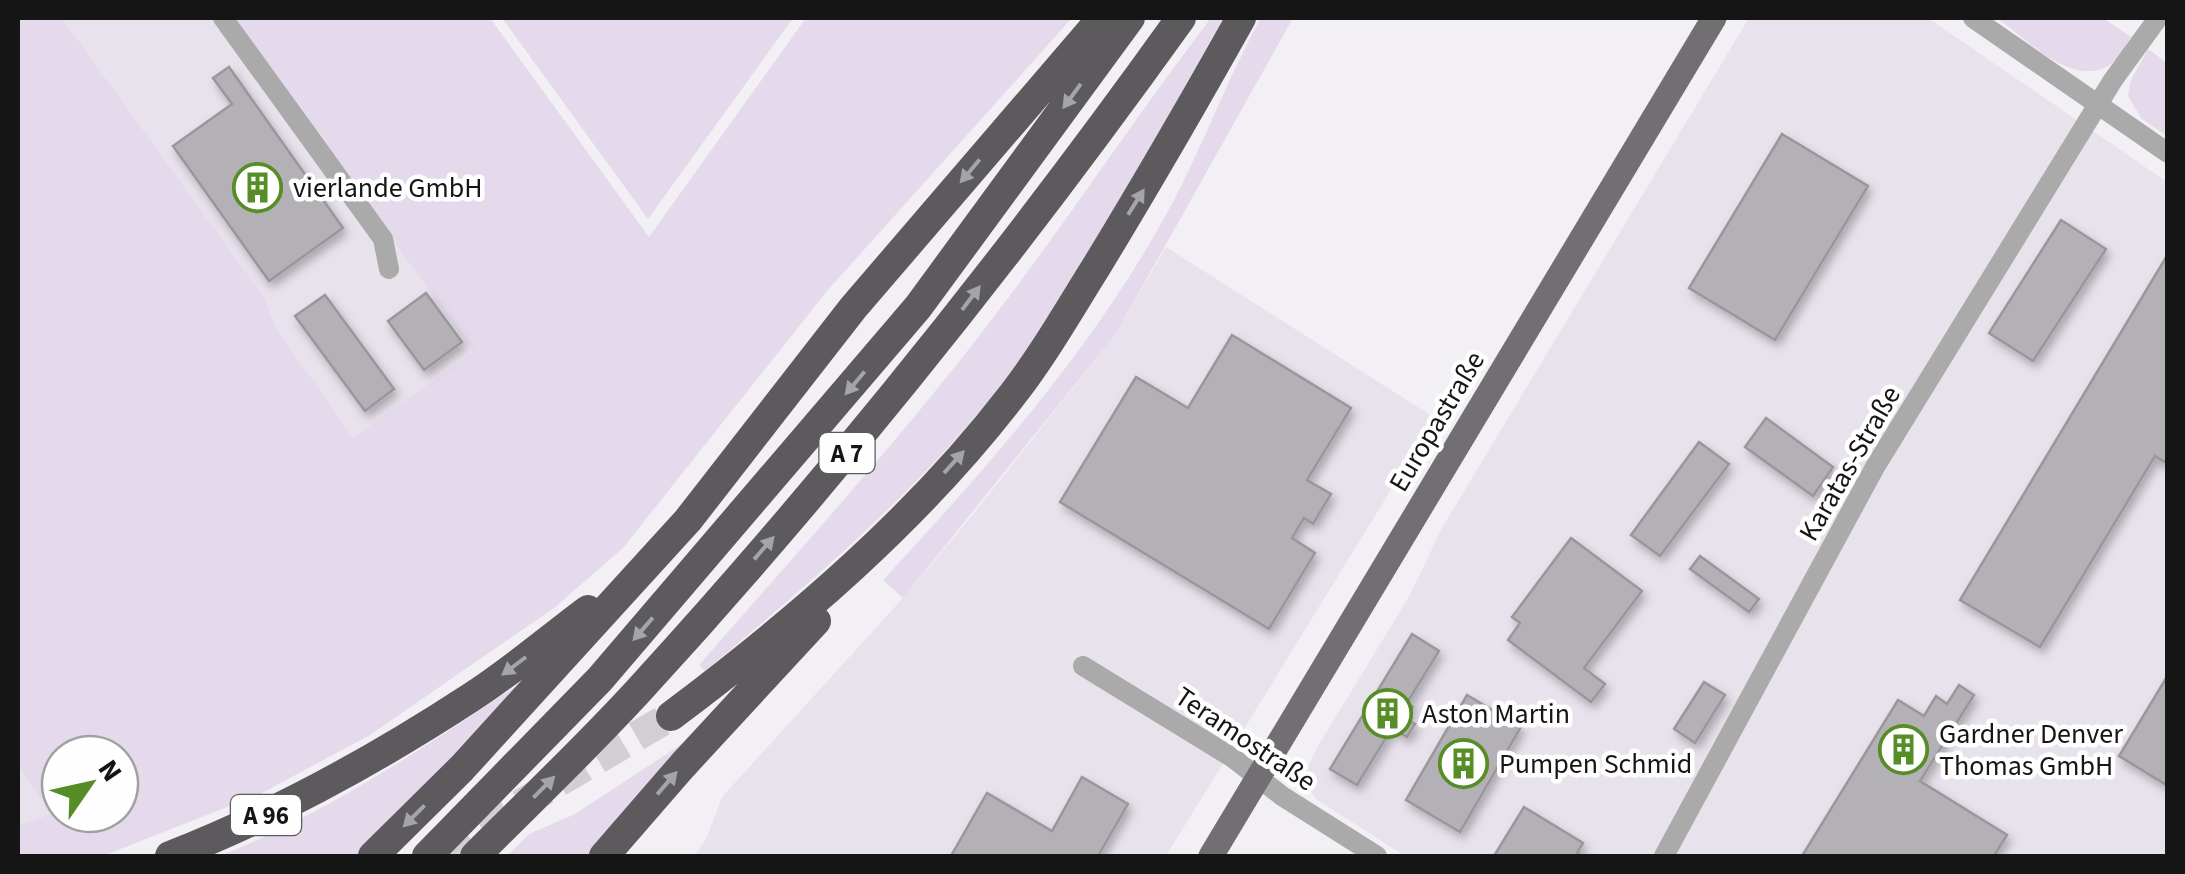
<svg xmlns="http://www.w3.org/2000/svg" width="2185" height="874" viewBox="0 0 2185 874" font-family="'Source Sans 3',sans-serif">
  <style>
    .built { fill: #e8e2ec }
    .green { fill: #e5d9ec; fill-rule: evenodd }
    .building { fill: #b3b1b5; stroke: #99979a; stroke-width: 2.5; filter: url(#shadow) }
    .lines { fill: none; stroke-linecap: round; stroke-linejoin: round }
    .highway-tunnel { stroke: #d1cfd3; stroke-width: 30; stroke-dasharray: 30 15; stroke-linecap: butt }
    .minor { stroke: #abaaab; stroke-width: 20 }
    .major { stroke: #716f71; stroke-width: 25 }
    .highway { stroke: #5c5a5d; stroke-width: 30 }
    .oneway { fill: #a5a4a6 }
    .labels { text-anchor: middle; stroke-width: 9; stroke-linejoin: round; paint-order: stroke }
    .shield { fill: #fffeff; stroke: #5c5b5c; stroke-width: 2.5 }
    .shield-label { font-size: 25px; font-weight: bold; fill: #161516 }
    .poi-label { font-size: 28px; fill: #161516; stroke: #fffeff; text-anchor: start }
    .street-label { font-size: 28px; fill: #161516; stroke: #fffeff }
  </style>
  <defs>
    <filter id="shadow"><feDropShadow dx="3.5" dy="5.5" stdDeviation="5" flood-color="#0004"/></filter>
  </defs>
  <rect width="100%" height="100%" fill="#f2f0f4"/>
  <path class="built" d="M62,18h172l239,334 -120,87 -77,-111 -12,-31z
    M1749,18h179l239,164v674h-762l-89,-57 -6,-9 -4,-18 12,-26 92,-151 32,-67z
    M1166,247l269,171 -269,438h-471l12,-19 15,-40 181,-199 71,-85 141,-178z
    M18,765l35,49 -35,11z"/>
  <path class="green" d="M18,18h44l202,279 12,31 77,110 120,-86 -239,-334h256l159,219 157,-219h266l-245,273 -204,257 -69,60 -184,127 -110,59 -157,62h-85v-31l34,-11 -34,-49zM60,754h60v60h-60z
    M502,18h291l-145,201z
    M1211,18h12c-74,130 -142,271 -238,387 -83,100 -181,183 -280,266l-6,-6c103,-118 209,-234 303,-359 72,-95 137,-194 209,-288z
    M1261,18h32l-178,317 -212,263 -20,-18c101,-109 201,-221 275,-351 40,-68 65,-143 103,-211z
    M1997,18h106l28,19c-7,11 -13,24 -25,30 -36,19 -82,-30 -109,-49z
    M2148,49l19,14v73l-26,-18 -13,-22 3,-16z
    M537,672l-181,184h-136c114,-46 215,-116 317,-184z
    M685,742l-96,114h-82l22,-22 46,-20z"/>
  <path class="building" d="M229,67l114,161 -74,53 -96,-135 59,-42 -19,-26z
    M1782,134l86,52 -93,154 -86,-52z
    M2061,220l45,29 -73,112 -44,-28z
    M2168,254v210l-13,-8 -115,191 -80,-47z
    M426,293l36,49 -38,28 -36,-49z
    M325,295l69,94 -29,22 -70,-95z
    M1232,335l119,73 -44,72 24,14 -18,30 -9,-6 -12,20 23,15 -46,76 -209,-127 76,-125 52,31z
    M1766,418l67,49 -20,29 -68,-49z
    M1699,442l30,22 -69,92 -29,-21z
    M1571,538l71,53 -58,77 21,16 -14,18 -83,-62 12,-17 -8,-6z
    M1700,556l59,43 -10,13 -59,-43z
    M1412,634l27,17 -32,52 6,4 -7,12 9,5 -8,13 -15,-9 -35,57 -27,-16z
    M2168,675v105l-3,4 -46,-28z
    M1704,682l21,13 -30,48 -21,-14z
    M1959,685l15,10 -54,86 87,54 -13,21h-192l96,-156 26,16 12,-20 11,8z
    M1467,695l54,32 -61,105 -54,-32z
    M1082,777l46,27 -30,52h-147l36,-63 65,38z
    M1524,807l59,36 -6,10 6,3h-89z"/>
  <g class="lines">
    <path class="highway-tunnel" d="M440,846l55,-27 176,-103"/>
    <path class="minor" d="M223,18l160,221 6,30
      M1973,18l195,135
      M1083,666l150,92 49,38 95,60
      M1664,856l211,-389 238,-387 45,-62"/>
    <path class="major" d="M1211,856l503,-838"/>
    <path class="highway" d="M671,716c124,-93 247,-198 342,-322 31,-40 56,-84 83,-127 50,-82 98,-165 145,-249
      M170,856c105,-41 205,-96 300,-158 41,-26 79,-59 118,-88
      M373,856l89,-88 226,-248 165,-212 249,-290
      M427,856l173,-177 318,-372 212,-289
      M475,856c55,-55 112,-109 165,-167 194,-212 374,-438 541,-671
      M604,856l79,-91 133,-144"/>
  </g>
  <defs><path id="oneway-solid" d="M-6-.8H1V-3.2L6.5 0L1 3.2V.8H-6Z" transform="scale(2.5)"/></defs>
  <g class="oneway">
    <use href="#oneway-solid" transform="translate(1072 96) rotate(126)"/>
    <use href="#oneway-solid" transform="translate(970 171) rotate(130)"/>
    <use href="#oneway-solid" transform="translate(1136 202) rotate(-58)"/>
    <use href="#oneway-solid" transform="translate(971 298) rotate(-53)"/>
    <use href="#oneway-solid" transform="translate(855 383) rotate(130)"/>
    <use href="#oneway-solid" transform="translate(954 462) rotate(-48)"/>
    <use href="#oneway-solid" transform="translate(764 548) rotate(-49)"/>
    <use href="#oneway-solid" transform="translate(643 629) rotate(131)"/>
    <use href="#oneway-solid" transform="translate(514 666) rotate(143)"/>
    <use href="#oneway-solid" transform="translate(667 783) rotate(-49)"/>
    <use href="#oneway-solid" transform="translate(544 787) rotate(-45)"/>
    <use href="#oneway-solid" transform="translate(414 816) rotate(135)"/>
  </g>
  <defs>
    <symbol id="building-ring" viewBox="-11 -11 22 22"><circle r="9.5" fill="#fffeff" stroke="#578d27" stroke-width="1.5"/><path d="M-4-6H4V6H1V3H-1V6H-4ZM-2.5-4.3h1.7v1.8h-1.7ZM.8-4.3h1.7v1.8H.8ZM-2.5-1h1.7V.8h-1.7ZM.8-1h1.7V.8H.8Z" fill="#578d27"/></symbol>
  </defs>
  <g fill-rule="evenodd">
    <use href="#building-ring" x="230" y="160" width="55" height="55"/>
    <use href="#building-ring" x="1360" y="686" width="55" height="55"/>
    <use href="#building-ring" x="1876" y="722" width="55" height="55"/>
    <use href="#building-ring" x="1436" y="736" width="55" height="55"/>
  </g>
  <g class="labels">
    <g class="shield">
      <rect x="819.5" y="433" width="55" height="40" rx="8"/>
      <rect x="231" y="795" width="70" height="40" rx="8"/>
    </g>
    <g class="shield-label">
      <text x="847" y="462">A 7</text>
      <text x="266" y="824">A 96</text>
    </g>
    <g class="poi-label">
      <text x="293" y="197">vierlande GmbH</text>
      <text x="1422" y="723">Aston Martin</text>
      <text x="1939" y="743">Gardner Denver<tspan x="1939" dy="32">Thomas GmbH</tspan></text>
      <text x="1499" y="773">Pumpen Schmid</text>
    </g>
    <g class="street-label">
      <text transform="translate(1436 421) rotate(-59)" y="10">Europastraße</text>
      <text transform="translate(1849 463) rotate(-60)" y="10">Karatas-Straße</text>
      <text transform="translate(1246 738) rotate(34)" y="10">Teramostraße</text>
    </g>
  </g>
  <rect width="2185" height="874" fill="none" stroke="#161516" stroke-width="40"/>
  <g transform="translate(90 784) rotate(56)"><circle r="48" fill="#fffeff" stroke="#a2a1a2" stroke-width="2.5"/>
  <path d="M0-8L18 38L0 25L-18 38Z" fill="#578d27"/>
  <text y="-15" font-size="28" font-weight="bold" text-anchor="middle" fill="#161516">N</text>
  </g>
</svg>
